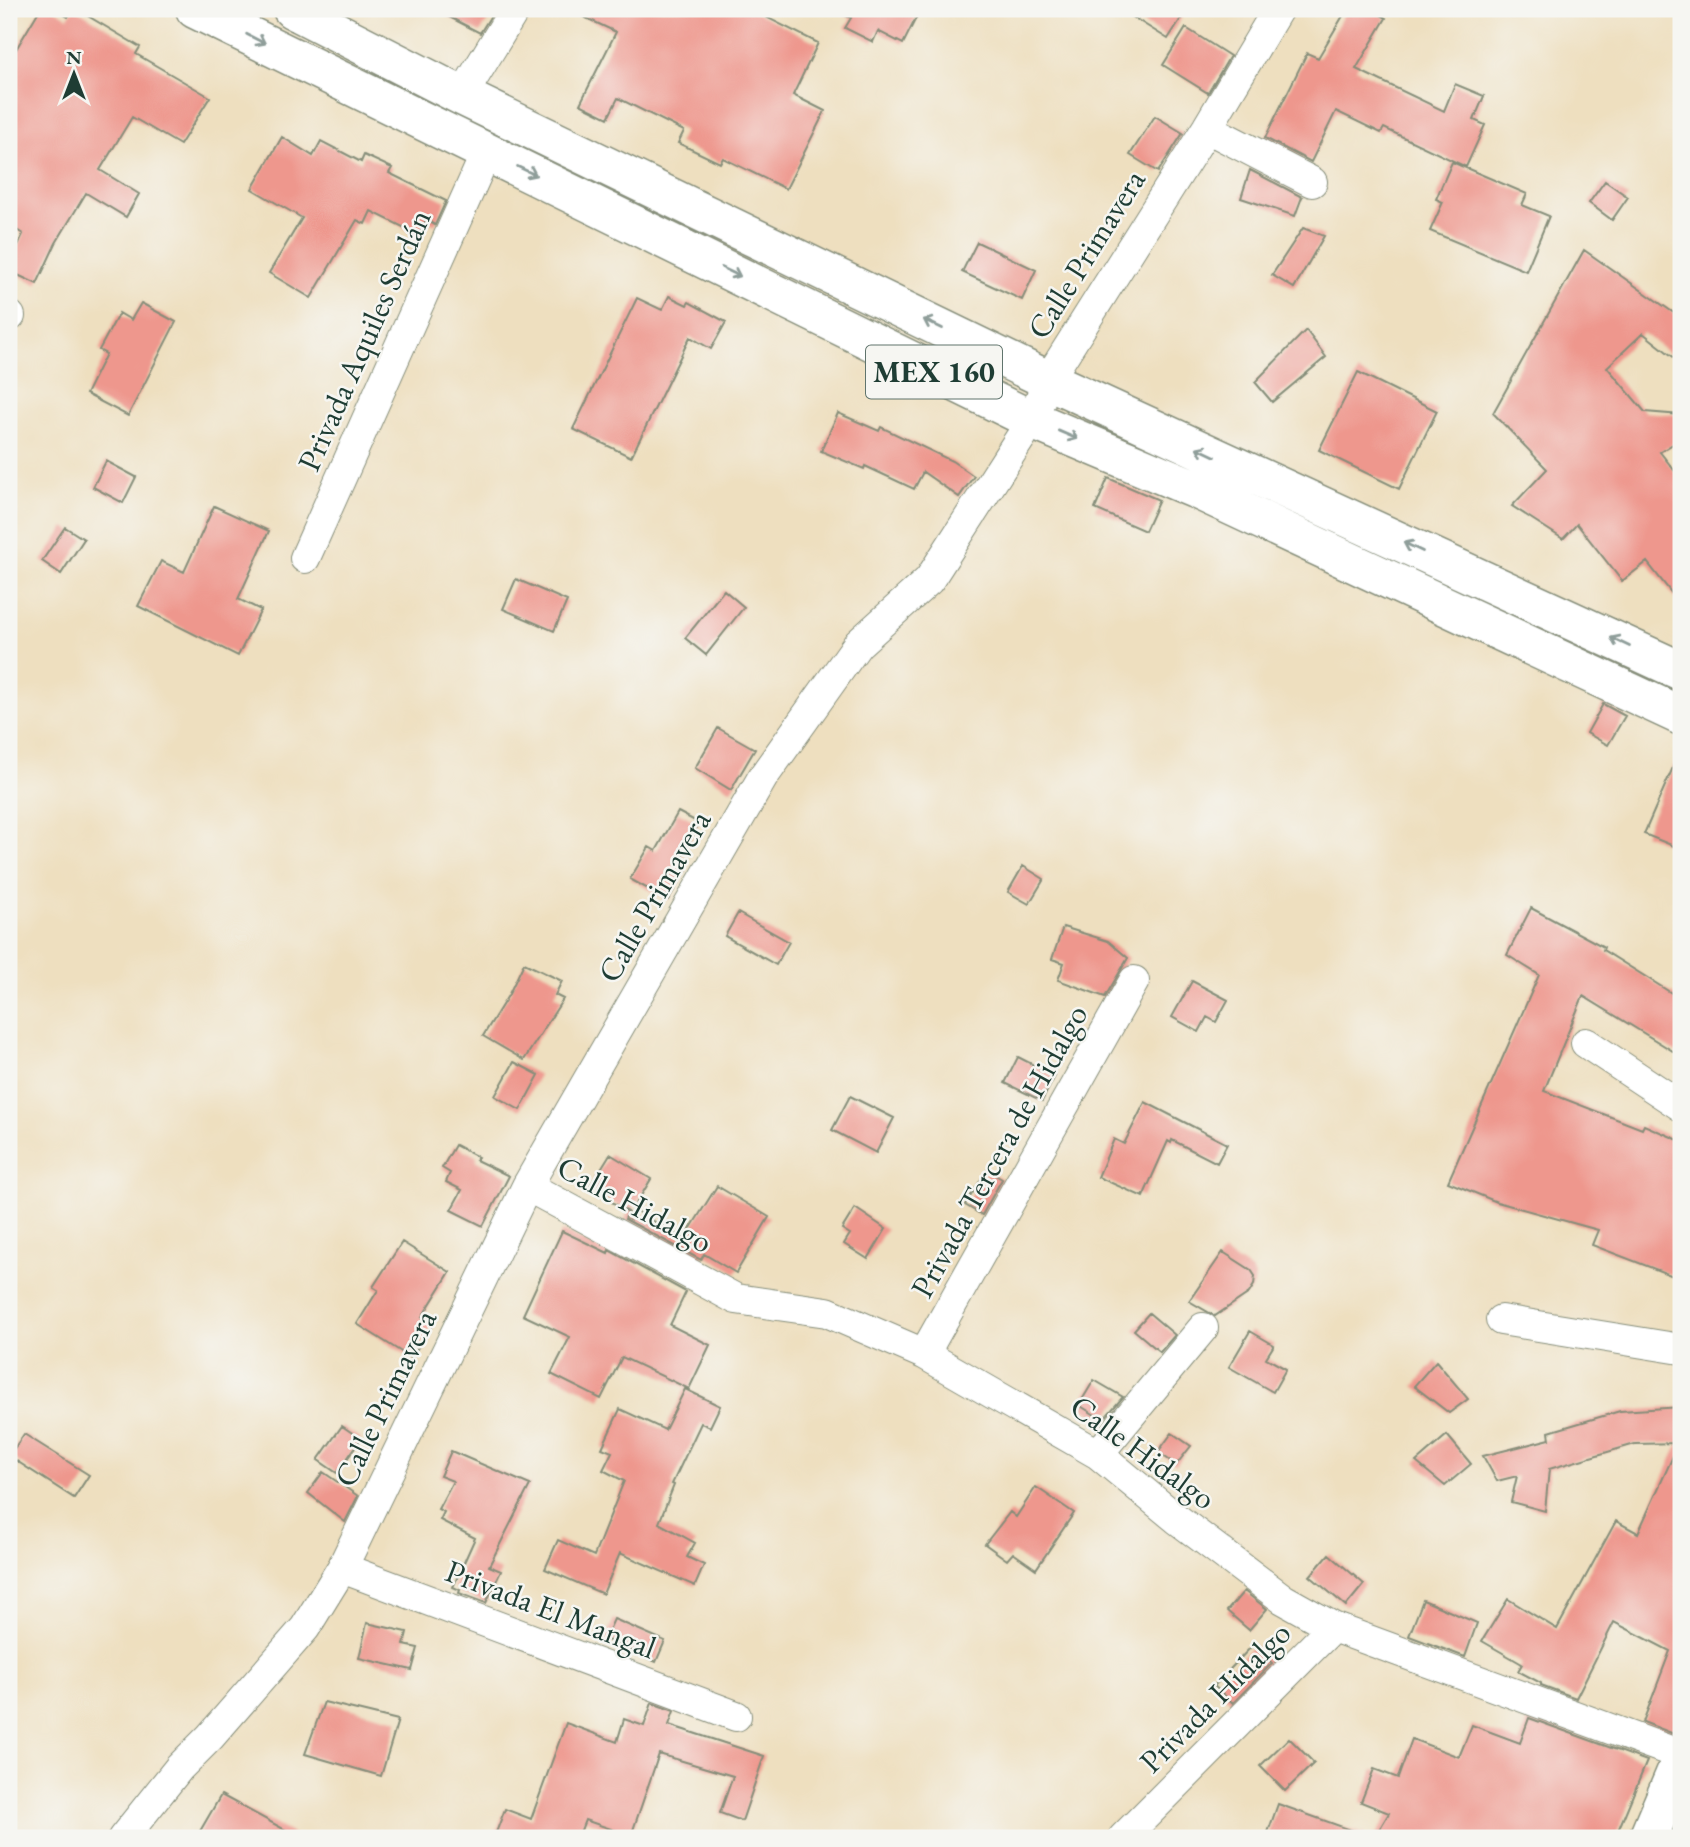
<svg xmlns="http://www.w3.org/2000/svg" width="1690" height="1847" viewBox="0 0 1690 1847" font-family="'EB Garamond',serif">
  <style>
    .building { fill: #ee978d }
    .lines { fill: none; stroke-linecap: round; stroke-linejoin: round }
    .street-casing { stroke: #868e7a; stroke-width: 32 }
    .secondary-casing { stroke: #868e7a; stroke-width: 41 }
    .primary-casing { stroke: #868e7a; stroke-width: 41 }
    .street { stroke: #fff; stroke-width: 30 }
    .secondary { stroke: #fff; stroke-width: 38 }
    .primary { stroke: #fff; stroke-width: 38 }
    .oneway { stroke: #8f9e9a }
    .labels { text-anchor: middle; stroke-width: 5; stroke-linejoin: round; paint-order: stroke }
    .shield { fill: #f6f6f2; stroke: #60746d; stroke-width: 2 }
    .shield-label { font-size: 30px; font-weight: bold; fill: #1f3d34 }
    .street-label { font-size: 32px; fill: #1f3d34; stroke: #f6f6f2 }
  </style>
  <rect width="100%" height="100%" fill="#f6f6f2"/>
  <filter id="ink" filterUnits="userSpaceOnUse"><feTurbulence type="fractalNoise" baseFrequency=".0143" numOctaves="2"/><feDisplacementMap in="SourceGraphic" scale="14" xChannelSelector="R" yChannelSelector="G"/><feConvolveMatrix kernelMatrix="1 2 1 2 8 2 1 2 1" color-interpolation-filters="sRGB"/></filter>
  <filter id="wash" filterUnits="userSpaceOnUse"><feTurbulence type="fractalNoise" baseFrequency=".00686" numOctaves="4" result="noise"/><feDisplacementMap in="SourceGraphic" scale="28" xChannelSelector="R" yChannelSelector="G"/><feGaussianBlur stdDeviation="1.57" result="paint"/><feColorMatrix in="noise" values="0 0 0 0 0 0 0 0 0 0 0 0 0 0 0 0 0 1.4 0 .05"/><feComposite in="paint" operator="in"/></filter>
  <g filter="url(#wash)">
    <rect width="100%" height="100%" fill="#eedfbf"/>
    <g id="blocks">
      <path class="building" d="M40,9h14l14,8 5,-8h3l64,38 -4,7 74,43 -30,48 -48,-28 -32,53 39,24 -13,23 -40,-24 -30,50 -19,41 -28,-13v-6l14,-31 -14,-9v-164z
        M434,9h61l-15,24z
        M567,9h183l68,34 -25,52 32,16 -39,78 -63,-31 -3,5 -42,-20 6,-12 -66,-33 -10,20 -28,-14 36,-72z
        M833,9h70l14,7 -14,28 -25,-13 -5,11 -28,-14 6,-10z
        M1120,9h67l-19,30z
        M1347,9h24l15,9 -30,51 88,42 11,-27 29,12 -10,24 11,5 -19,42 -82,-39 -3,5 -45,-22 -25,51 -46,-24 42,-85 11,5z
        M1186,28l44,28 -22,37 -45,-28z
        M1155,116l28,17 -25,39 -28,-17z
        M282,137l31,19 8,-15 40,21 3,-7 28,13 -3,5 57,28 -11,24 -9,-5 -7,15 -48,-24 -6,13 -8,-4 -46,78 -42,-25 33,-55 -50,-29z
        M1452,162l75,32 -5,11 27,11 -23,55 -96,-40 13,-29 -7,-3z
        M1250,170l52,27 -7,19 -54,-18z
        M1605,181l23,16 -16,23 -23,-17z
        M1303,228l21,8 -30,52 -22,-13z
        M977,242l59,28 -14,30 -60,-28z
        M1584,250l97,68v45l-38,-30 -36,34 38,45 36,3v24l-21,13 21,27v126l-34,-43 -25,19 -45,-57 -14,15 -51,-33 35,-37 -54,-56z
        M669,296l18,9 2,-3 37,20 -15,27 -21,-12 -59,120 -58,-28 64,-131 25,12z
        M141,303l35,19 -48,94 -42,-22 20,-40 -7,-4 20,-37 12,7z
        M1306,330l20,27 -54,45 -17,-20z
        M1358,372l79,39 -38,78 -80,-39z
        M838,413l41,18 2,-4 71,34 22,15 -15,21 -36,-25 -9,17 -49,-23 -1,3 -43,-18z
        M106,461l30,16 -13,26 -30,-16z
        M1108,478l51,22 -14,31 -50,-22z
        M214,506l55,25 -31,68 23,11 -23,46 -100,-50 23,-45 23,11z
        M65,527l19,12 -23,35 -19,-13z
        M516,579l51,22 -13,30 -51,-22z
        M724,590l20,17 -38,48 -21,-17z
        M1603,704l22,12 -17,29 -21,-12z
        M718,728l37,21 -24,41 -36,-22z
        M1681,749v100l-37,-15z
        M678,812l21,11 -21,41 9,5 -19,31 -38,-21 19,-32 7,4z
        M1023,866l21,13 -15,25 -21,-12z
        M1531,908l73,39 -1,3 78,49v57l-98,-60 -39,95 98,38 2,-4 37,16v138l-89,-34 6,-15 -101,-28 -49,-20 91,-207 -32,-20z
        M738,913l51,29 -13,23 -51,-29z
        M1063,927l45,14 20,17 -23,39 -47,-17 6,-17 -12,-4z
        M524,963l38,18 -7,14 8,4 -39,61 -41,-24 26,-42z
        M1192,981l36,19 -12,22 -9,-5 -8,15 -27,-15z
        M1018,1057l37,19 -13,25 -37,-18z
        M514,1062l25,13 -19,35 -25,-14z
        M850,1096l44,22 -18,35 -44,-23z
        M1145,1102l82,42 -10,19 -45,-23 -1,3 -3,-2 -25,56 -45,-20 16,-38 10,5z
        M455,1145l23,12 -2,3 33,16 -26,50 -32,-16 11,-20 -16,-8 4,-9 -8,-5z
        M610,1154l41,25 -18,30 51,30 33,-53 52,31 -33,56 -32,-19 -3,6 -76,-41 3,-7 -39,-24z
        M987,1170l15,9 -20,36 -17,-10z
        M855,1208l31,21 -18,30 -24,-15 6,-10 -8,-5z
        M562,1231l46,22 1,-3 77,42 -16,33 40,20 -21,44 -67,-32 -21,42 -50,-25 19,-37 -47,-22z
        M402,1242l48,30 -28,45 11,7 -22,34 -54,-34 21,-34 -5,-3z
        M1223,1252l28,18 4,6 -1,9 -5,8 -34,23 -26,-15z
        M1149,1313l26,22 -15,17 -26,-22z
        M1250,1331l24,14 -8,13 20,11 -13,23 -44,-25z
        M1436,1361l32,38 -19,14 -35,-27z
        M1094,1380l29,17 -20,23 -24,-15z
        M685,1389l35,17 -10,21 -9,-4 -29,61 2,1 -15,38 36,20 -8,14 17,8 -9,21 -75,-33 -17,41 -58,-25 13,-29 36,16 30,-75 -21,-11 9,-18 -10,-4 18,-39 45,21z
        M1681,1407v307l-7,20 -31,-12 27,-71 -56,-29 -38,76 -35,-13v-2l-23,-12 4,-7 -40,-23 26,-42 49,30 59,-108 22,12 41,-90 -44,1 -86,25 -4,42 -34,-9 6,-26 -20,5 -14,-25 67,-17 -1,-7 71,-21z
        M342,1426l19,13 -24,34 -19,-13z
        M1172,1433l19,13 -15,19 -18,-13z
        M24,1434l65,41 -15,23 -65,-42z
        M1447,1435l24,29 -26,22 -29,-24z
        M451,1451l79,34 -41,81 12,5 -15,32 -27,-10 1,-3 -7,-3 22,-49 -35,-18 4,-8 -6,-3 15,-28 -13,-5z
        M323,1472l35,24 -13,26 -37,-29z
        M1036,1487l38,26 -38,56 -23,-16 -6,7 -22,-16 25,-32 6,5z
        M1329,1554l35,30 -18,22 -36,-30z
        M1244,1591l23,18 -18,21 -22,-19z
        M1423,1600l54,23 -12,34 -56,-21z
        M614,1619l51,22 -9,21 -51,-23z
        M367,1623l40,9 -3,13 14,3 -6,22 -53,-12z
        M1253,1645l19,18 -39,40 -19,-17z
        M324,1702l74,18 -17,56 -76,-22z
        M652,1703l22,8 -5,14 95,31 -22,65 -22,-8 13,-37 -74,-22 -28,82 -46,-16 -7,18h-84l11,-29 26,10 35,-96 51,19 7,-23 20,7z
        M1529,1718l118,43 -32,77h-241l15,-25 -28,-11 13,-33 24,9 14,-39 47,18 13,-32 48,18z
        M1289,1738l25,25 -29,28 -25,-25z
        M221,1795l79,43h-104z
        M1278,1804l87,31 -1,3h-98z"/>
    </g>
  </g>
  <g filter="url(#ink)">
    <use href="#blocks" fill-opacity="0" stroke="#868e7a" stroke-width="2"/>
    <g class="lines">
      <defs>
        <path id="street" d="M462,96l53,-87
          M1207,128l105,54
          M9,315l1,1
          M305,558l182,-407
          M1586,1043l95,63
          M527,1186l209,113 91,13 97,42 174,100 79,65 106,80 50,28 348,128
          M1501,1320l180,29
          M924,1354l210,-373
          M1098,1454l105,-126
          M342,1568l394,148
          M123,1838l56,-70 31,-31 95,-109 37,-60 185,-382 236,-409 95,-133 71,-64 103,-160 16,-40 159,-252 71,-119
          M1123,1838l210,-211"/>
        <path id="secondary" d="M1648,1838l33,-78"/>
        <path id="primary" d="M195,9l837,411 163,69 486,227
          M292,9l170,87 586,284 633,291"/>
      </defs>
      <use href="#street" class="street-casing"/>
      <use href="#secondary" class="secondary-casing"/>
      <use href="#primary" class="primary-casing"/>
      <use href="#street" class="street"/>
      <use href="#secondary" class="secondary"/>
      <use href="#primary" class="primary"/>
    </g>
    <defs><path id="oneway-shaft" d="M-6 0H5M1.5-3L5.5 0L1.5 3" fill="none" stroke-width="1.6" stroke-linecap="round" stroke-linejoin="round" transform="scale(1.75)"/></defs>
    <g class="oneway">
      <use href="#oneway-shaft" transform="translate(256 39) rotate(27)"/>
      <use href="#oneway-shaft" transform="translate(527 171) rotate(26)"/>
      <use href="#oneway-shaft" transform="translate(731 272) rotate(26)"/>
      <use href="#oneway-shaft" transform="translate(933 324) rotate(-154)"/>
      <use href="#oneway-shaft" transform="translate(1068 435) rotate(23)"/>
      <use href="#oneway-shaft" transform="translate(1206 452) rotate(-155)"/>
      <use href="#oneway-shaft" transform="translate(1413 547) rotate(-155)"/>
      <use href="#oneway-shaft" transform="translate(1620 642) rotate(-155)"/>
    </g>
  </g>
  <g class="labels">
    <rect class="shield" x="866" y="345.5" width="136" height="53" rx="5"/>
    <g class="shield-label">
      <text x="934" y="382">MEX 160</text>
    </g>
    <g class="street-label">
      <text transform="translate(1086 254) rotate(-58)" y="11">Calle Primavera</text>
      <text transform="translate(364 340) rotate(-66)" y="11">Privada Aquiles Serdán</text>
      <text transform="translate(654 896) rotate(-60)" y="11">Calle Primavera</text>
      <text transform="translate(999 1151) rotate(-61)" y="11">Privada Tercera de Hidalgo</text>
      <text transform="translate(635 1204) rotate(28)" y="11">Calle Hidalgo</text>
      <text transform="translate(385 1398) rotate(-64)" y="11">Calle Primavera</text>
      <text transform="translate(1143 1452) rotate(36)" y="11">Calle Hidalgo</text>
      <text transform="translate(551 1609) rotate(21)" y="11">Privada El Mangal</text>
      <text transform="translate(1215 1697) rotate(-45)" y="11">Privada Hidalgo</text>
    </g>
  </g>
  <rect width="1690" height="1847" fill="none" stroke="#f6f6f2" stroke-width="35"/>
  <g transform="translate(74 74)" stroke="#f6f6f2" stroke-width="5" paint-order="stroke">
  <path d="M0-5L12 26L0 18L-12 26Z" fill="#1f3d34"/>
  <text y="-10" font-size="19" font-weight="bold" text-anchor="middle" fill="#1f3d34">N</text>
  </g>
</svg>
